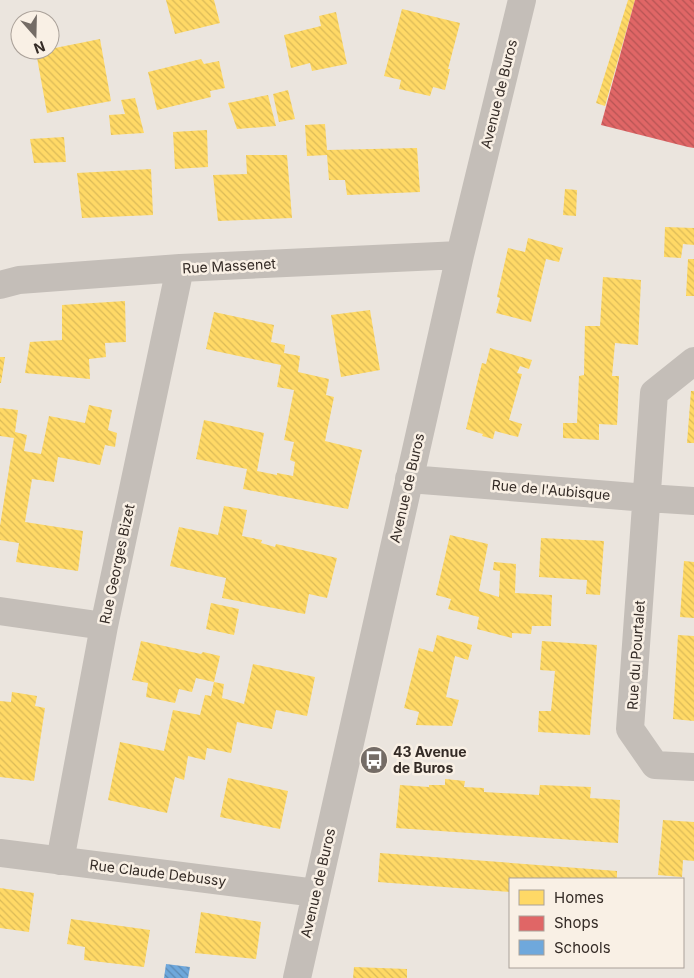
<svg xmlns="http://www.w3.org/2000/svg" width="694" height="978" viewBox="0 0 694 978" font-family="Inter,sans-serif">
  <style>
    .homes { fill: url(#homes-back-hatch) }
    .shops { fill: url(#shops-back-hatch) }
    .schools { fill: url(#schools-back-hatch) }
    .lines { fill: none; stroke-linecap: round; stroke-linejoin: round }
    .minor { stroke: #c4beb8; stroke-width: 28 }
    .labels { text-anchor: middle; stroke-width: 5; stroke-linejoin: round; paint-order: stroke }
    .street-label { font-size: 14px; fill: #342b26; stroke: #f9f0e5 }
    .poi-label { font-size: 14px; font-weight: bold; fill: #342b26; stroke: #f9f0e5; text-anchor: start }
  </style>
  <defs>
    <pattern id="homes-back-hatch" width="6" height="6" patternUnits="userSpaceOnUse" patternTransform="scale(1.25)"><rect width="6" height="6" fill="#ffd966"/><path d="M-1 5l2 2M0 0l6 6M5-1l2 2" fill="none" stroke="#dbba58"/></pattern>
    <pattern id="shops-back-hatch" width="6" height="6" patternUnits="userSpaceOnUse" patternTransform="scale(1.25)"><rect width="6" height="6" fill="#e06666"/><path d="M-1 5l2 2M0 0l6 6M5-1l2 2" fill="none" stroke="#b65454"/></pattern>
    <pattern id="schools-back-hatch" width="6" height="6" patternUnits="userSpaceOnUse" patternTransform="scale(1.25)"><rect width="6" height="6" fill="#6fa8dc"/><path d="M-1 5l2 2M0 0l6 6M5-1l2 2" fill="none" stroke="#5c89b2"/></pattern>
  </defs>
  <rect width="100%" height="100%" fill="#ebe5de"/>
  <path class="homes" d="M166,0h48l6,23 -45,11z
    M628,0h7l-30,106 -9,-3z
    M402,9l58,14 -12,46h2l-5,21 -12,-3 -3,9 -31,-7 2,-9 -17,-4z
    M336,12l11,52 -35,7 -2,-8 -19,5 -7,-33 37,-9 -2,-10z
    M100,39l11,62 -64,12 -11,-61 14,-2v-1z
    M201,59l3,5 15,-3 6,27 -15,3 1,6 -54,13 -9,-38z
    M288,90l7,29 -16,3 -6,-28z
    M268,95l8,31 -39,3 -9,-26z
    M135,98l9,35 -33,2 -2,-20 16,-1 -4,-14z
    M325,124l2,26 90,-2 3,44 -73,3 -2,-15h-16l-2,-25 -20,1 -2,-31z
    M207,130l1,37 -33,2 -2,-37z
    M64,137l2,25 -32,1 -4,-24z
    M246,155h41l5,63 -74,3 -5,-46 34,-1z
    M151,169l2,46 -71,3 -5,-45z
    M565,189l12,1 -1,26 -13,-1z
    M665,227l29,1v17l-11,-1 -2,14 -17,-1z
    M528,238l35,10 -4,14 -13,-3 -15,63 -35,-9 4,-15 -3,-1 11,-49 17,4z
    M688,259h6v37h-8z
    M603,277l38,3 -3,65 -23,-2 -3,33h7l-2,49 -18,-1v16l-36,-2v-15h14l2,-47 5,-1 1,-49h15z
    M125,301l1,41 -21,1 1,14 -17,2 1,20 -65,-6 5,-31 32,-2v-35z
    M370,310l10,60 -39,7 -10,-62z
    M214,312l60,13 -3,17 14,3 -1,8 16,3 -2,16 31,7 -3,16 8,2 -9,44 37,9 -14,59 -105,-20 4,-20 -51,-10 8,-39 60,13 -7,38 20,4v-2l16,3 2,-14 -5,-2 4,-18 -10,-2 10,-50 -17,-3 4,-22 -75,-16z
    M490,348l42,12 -3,9 -9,-3 -3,7 5,1 -13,46 13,4 -4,13 -23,-6 -2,8 -11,-3 1,-2 -17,-5 16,-66 4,1z
    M0,357h5l-4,26h-1z
    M691,391h3v52h-7z
    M89,405l23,5 -4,20 9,3 -2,14 -10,-2 -5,20 -42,-8 -4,25 -22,-3 -7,43 58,9 -5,40 -62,-9 3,-19 -19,-3v-14l14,-88 -14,-2v-28l18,2 -3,22 12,3 -3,16 17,3 8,-38 36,7z
    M224,506l23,4 -5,26 20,4 -1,3 14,4 1,-3 61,14 -10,40 -18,-4 -4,20 -83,-16 4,-20 -56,-12 9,-39 39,8z
    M450,535l38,9 -9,47 20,6 1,-26 -7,-1 1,-8 22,2 -1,29 37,2 -1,31h-19l-1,8 -19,-1v5l-35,-9 2,-12 -31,-8 3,-10 -15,-4z
    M541,538l63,3 -4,54 -14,-1 1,-14 -48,-3z
    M684,561l10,1v56l-14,-1z
    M211,603l28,6 -5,26 -28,-6z
    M437,635l35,10 -4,15 -13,-4 -9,41 13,3 -7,26 -36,-1 3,-13 -15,-4 15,-60 14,4z
    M678,635l16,1v85l-21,-2z
    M141,641l60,13 2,-2 17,4 -6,26 10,2 -2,14 22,6 9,-40 62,13 -8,39 -31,-6 -4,19 -35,-7 -6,31 -24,-5 -2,12 -17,-4 -4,24 -9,-3 -8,36 -59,-13 12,-58 44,9 9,-41 27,5 5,-20 6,1 3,-14 -18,-4 -4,14 -13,-3 -4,14 -29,-6 2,-14 -16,-3z
    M542,641l55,4 -7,90 -52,-3 1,-21h12l4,-40 -15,-1z
    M12,692l25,4 -2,10 10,2 -11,73 -34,-4v-76l11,1z
    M228,778l60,13 -8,38 -60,-12z
    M445,779l20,2 -1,6 20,1v4l55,3 1,-10 51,2 -1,11 30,2 -2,43 -222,-15 4,-43 29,2v-2h16z
    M663,820l31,2v39l-11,-1 -1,17 -24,-2z
    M380,853l237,18v8h-107v13l-132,-10z
    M0,888l34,5 -5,39 -29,-4z
    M201,912l60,10 -5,37 -61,-6z
    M71,919l79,11 -6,37 -60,-7 1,-13 -18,-3z
    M354,967l53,2v9h-54z"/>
  <path class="shops" d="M635,0h59v148l-6,-1 -87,-22z"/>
  <path class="schools" d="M166,964l24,3 -2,11h-24z"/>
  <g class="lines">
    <path class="minor" d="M0,285l19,-5 161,-12 280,-13
      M694,361l-40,32 -24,336 25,36 39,2
      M409,479l238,19 47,3
      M0,611l104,15
      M0,853l316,40
      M60,861l44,-235 76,-358
      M297,978l163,-723 62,-255"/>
  </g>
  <defs>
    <symbol id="bus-disc" viewBox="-11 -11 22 22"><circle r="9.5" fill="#746c66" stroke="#f9f0e5"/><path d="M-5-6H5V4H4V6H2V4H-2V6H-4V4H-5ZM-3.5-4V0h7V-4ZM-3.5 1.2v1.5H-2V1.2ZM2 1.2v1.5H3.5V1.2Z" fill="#fff"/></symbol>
  </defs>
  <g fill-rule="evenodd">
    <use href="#bus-disc" x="358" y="744" width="32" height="32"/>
  </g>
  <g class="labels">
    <g class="street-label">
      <text transform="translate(499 94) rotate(-76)" y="5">Avenue de Buros</text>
      <text transform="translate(229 266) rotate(-3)" y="5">Rue Massenet</text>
      <text transform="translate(407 488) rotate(-77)" y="5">Avenue de Buros</text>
      <text transform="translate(551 490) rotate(5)" y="5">Rue de l'Aubisque</text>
      <text transform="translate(117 564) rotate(-78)" y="5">Rue Georges Bizet</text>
      <text transform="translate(636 655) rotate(-86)" y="5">Rue du Pourtalet</text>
      <text transform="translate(158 873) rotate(7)" y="5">Rue Claude Debussy</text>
      <text transform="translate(318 883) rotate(-77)" y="5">Avenue de Buros</text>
    </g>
    <g class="poi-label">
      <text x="393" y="757">43 Avenue<tspan x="393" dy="16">de Buros</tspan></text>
    </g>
  </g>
  <rect x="509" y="878" width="175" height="90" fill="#f9f0e5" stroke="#aaa199"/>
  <rect x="519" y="890" width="25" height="15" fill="#ffd966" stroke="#aaa199"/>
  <text x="554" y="903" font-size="15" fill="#342b26">Homes</text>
  <rect x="519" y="916" width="25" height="15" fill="#e06666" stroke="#aaa199"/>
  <text x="554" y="928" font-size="15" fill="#342b26">Shops</text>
  <rect x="519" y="940" width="25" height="15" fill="#6fa8dc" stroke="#aaa199"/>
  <text x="554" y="953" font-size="15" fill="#342b26">Schools</text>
  <g transform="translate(35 35) rotate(160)"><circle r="24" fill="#f9f0e5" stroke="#aaa199"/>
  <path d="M0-4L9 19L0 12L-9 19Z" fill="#746c66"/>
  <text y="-8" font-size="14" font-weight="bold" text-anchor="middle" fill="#342b26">N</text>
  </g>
</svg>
